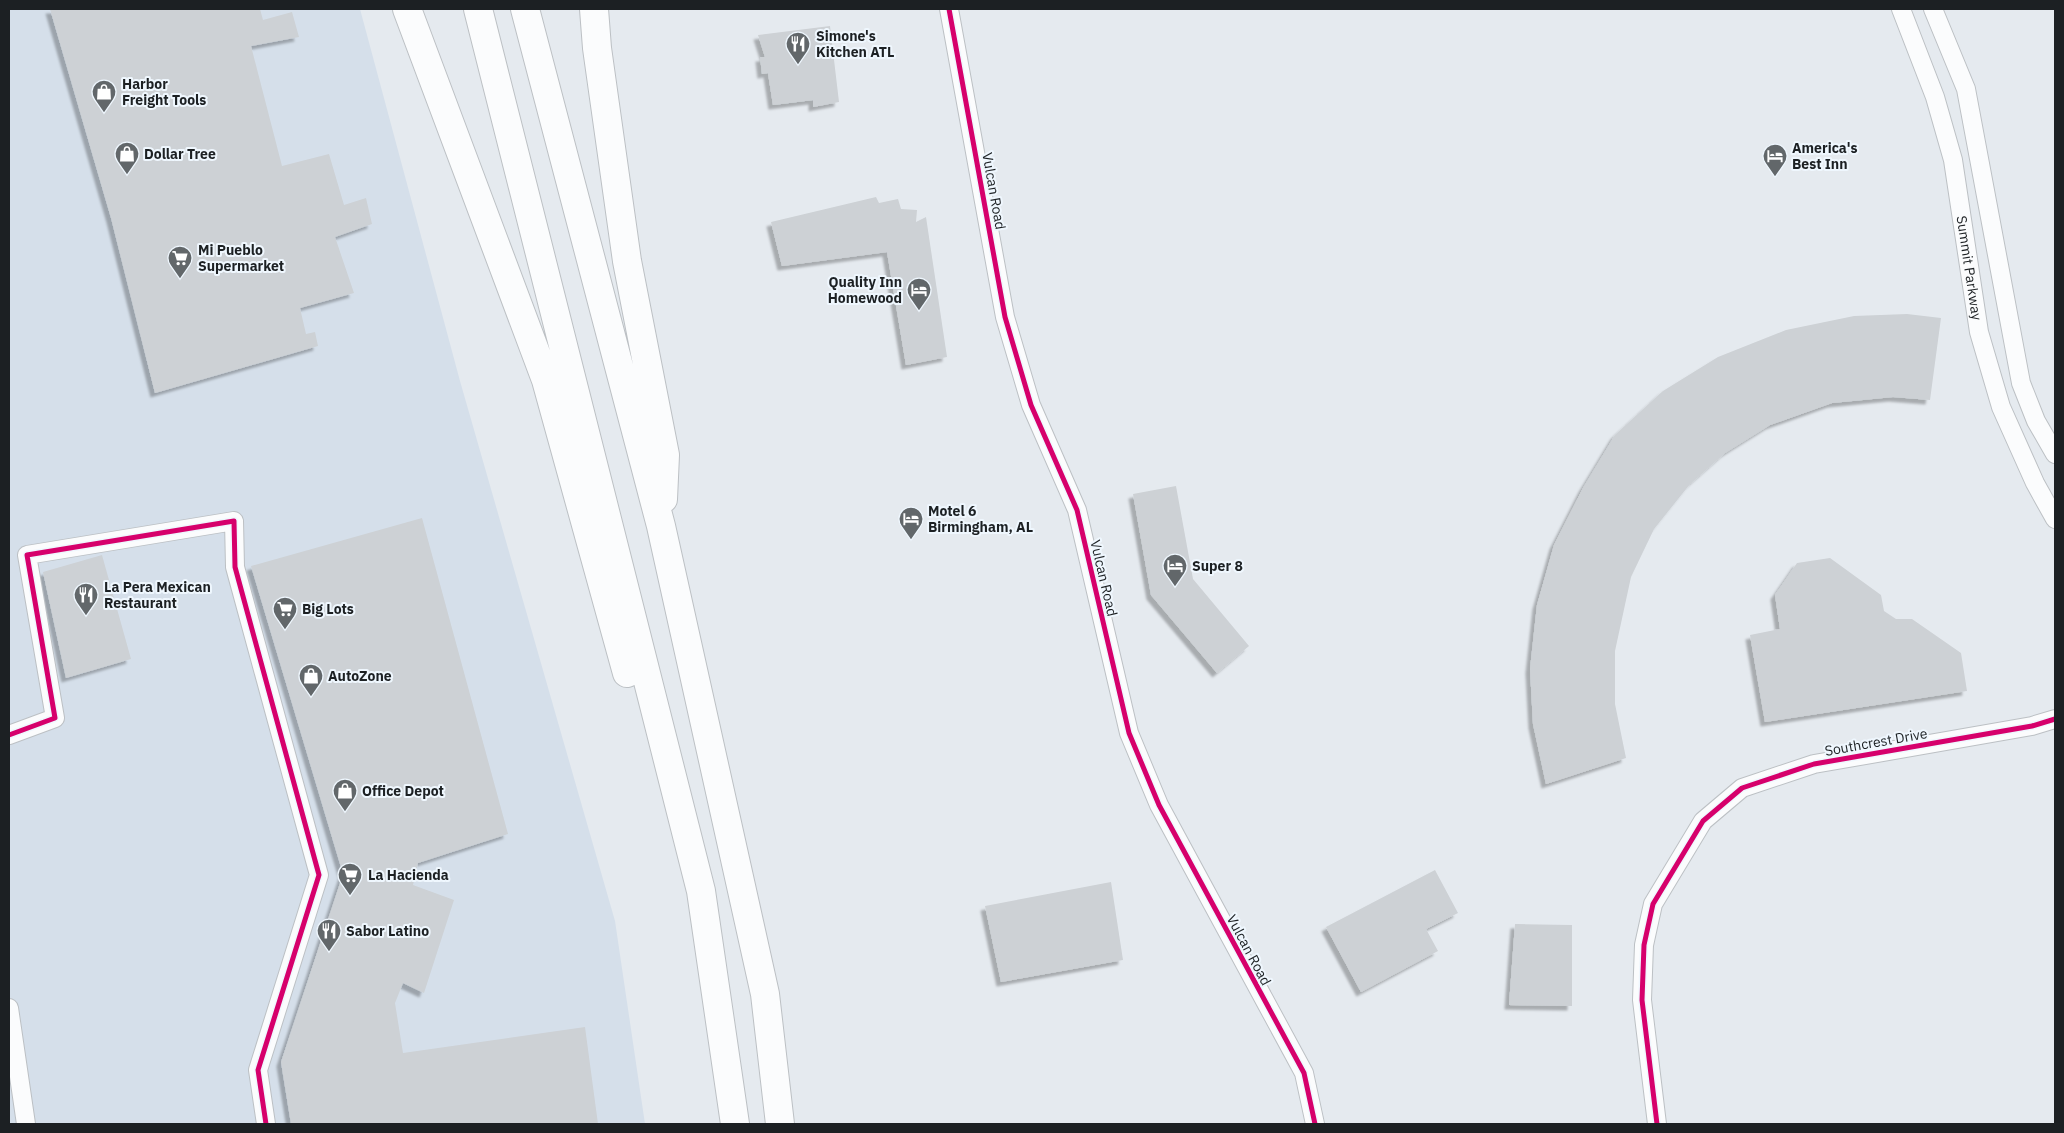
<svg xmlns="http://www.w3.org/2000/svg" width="2064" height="1133" viewBox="0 0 2064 1133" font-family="'IBM Plex Sans',sans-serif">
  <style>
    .built { fill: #d5dfea }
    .building { fill: #cdd1d5; filter: url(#shadow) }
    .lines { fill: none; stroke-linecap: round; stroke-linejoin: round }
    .street-casing { stroke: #bcc0c4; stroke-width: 20 }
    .highway-casing { stroke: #bcc0c4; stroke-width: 30 }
    .street { stroke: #fbfcfd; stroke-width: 18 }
    .highway { stroke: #fbfcfd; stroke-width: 28 }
    .cycleway-casing { stroke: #eff7fe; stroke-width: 8 }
    .cycleway { stroke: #d6006c; stroke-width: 5 }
    .labels { text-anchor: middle; stroke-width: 4; stroke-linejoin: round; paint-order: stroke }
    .poi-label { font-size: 14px; font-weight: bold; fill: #1c2023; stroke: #eff7fe; text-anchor: start }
    .street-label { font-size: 14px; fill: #1c2023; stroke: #eff7fe }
  </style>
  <defs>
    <filter id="shadow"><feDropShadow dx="-4.5" dy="4.5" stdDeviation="1" flood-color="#0004"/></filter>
  </defs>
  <rect width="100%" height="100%" fill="#e5eaef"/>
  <path class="built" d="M9,9h351l100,372 155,540 30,203h-636z"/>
  <path class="building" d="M50,9h210l3,11 29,-8 7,25 -48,9 31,120 47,-12 15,51 22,-7 6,26 -37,13 19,56 -54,15 6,26 9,-2 3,14 -163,47 -44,-175z
    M830,26l9,76 -26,5v-7l-40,5 -5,-32 -6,1 -2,-17h5l-7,-22z
    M876,197l3,6 19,-4 3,10 16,1 -1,12 10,-5 21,140 -41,8 -19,-113 -105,14 -11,-44z
    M1907,314l34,4 -11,82 -37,-3 -61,6 -62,22 -45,28 -35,31 -36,45 -23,48 -16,74v53l11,54 -80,26 -13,-60 -3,-55 7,-64 17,-60 29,-57 32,-53 48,-44 55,-34 68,-27 68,-14z
    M1176,486l17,93 56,67 -32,27 -66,-78 -18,-101z
    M422,518l86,316 -90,29 -5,22 41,15 -30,93 -21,-10 -8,20 8,50 182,-26 13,97h-307l-10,-62 62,-188 -92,-308z
    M102,555l29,104 -65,19 -23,-106z
    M1830,558l51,37 3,16 12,8h16l49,34 6,38 -202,31 -15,-87 30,-6 -5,-34 22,-32z
    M1435,870l23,43 -32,16 12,22 -77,41 -35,-65z
    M1111,882l12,78 -122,22 -16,-76z
    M1515,924l57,1v81l-63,-1z"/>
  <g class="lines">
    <defs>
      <g id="street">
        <path d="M949,9l56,308 26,88 46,105 52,223 30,72 145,268 11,51"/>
        <path id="s1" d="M1901,9l34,88 18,63 26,172 22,75 34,76 20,36"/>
        <path d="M1933,9l33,80 55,294 15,38 19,33"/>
        <path d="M9,735l46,-17 -28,-163 207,-34 1,46 84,308 -61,195 8,54"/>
        <path d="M9,1008l17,116"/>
        <path d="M1657,1124l-15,-124 2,-55 9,-41 50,-83 39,-33 72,-24 218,-38 23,-7"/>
      </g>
      <path id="highway" d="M407,9l139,371 81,293
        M478,9l223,882 34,233
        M525,9l136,517 104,468 15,130
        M594,9l3,39 30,213 38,194 -2,44"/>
    </defs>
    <use href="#street" class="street-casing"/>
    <use href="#highway" class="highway-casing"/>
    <use href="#street" class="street"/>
    <use href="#highway" class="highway"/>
    <defs>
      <path id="cycleway" d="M949,9l56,308 26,88 46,105 52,223 30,72 145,268 11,51
        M9,735l46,-17 -28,-163 207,-34 1,46 84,308 -61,195 8,54
        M1657,1124l-15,-124 2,-55 9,-41 50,-83 39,-33 72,-24 218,-38 23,-7"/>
    </defs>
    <use href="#cycleway" class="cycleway-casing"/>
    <use href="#cycleway" class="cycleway"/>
  </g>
  <defs>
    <symbol id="restaurant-pin" viewBox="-11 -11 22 30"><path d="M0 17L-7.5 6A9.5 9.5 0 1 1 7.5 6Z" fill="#62676a" stroke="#eff7fe"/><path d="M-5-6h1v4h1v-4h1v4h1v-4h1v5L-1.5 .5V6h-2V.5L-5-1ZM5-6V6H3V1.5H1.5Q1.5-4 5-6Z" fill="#fff"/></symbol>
    <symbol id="shop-pin" viewBox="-11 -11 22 30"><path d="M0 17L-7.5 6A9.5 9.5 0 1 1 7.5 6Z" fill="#62676a" stroke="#eff7fe"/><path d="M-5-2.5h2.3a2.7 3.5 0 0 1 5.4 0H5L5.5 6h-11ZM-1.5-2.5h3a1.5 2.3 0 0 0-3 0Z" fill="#fff"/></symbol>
    <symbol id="hotel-pin" viewBox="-11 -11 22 30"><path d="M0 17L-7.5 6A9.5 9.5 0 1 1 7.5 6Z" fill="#62676a" stroke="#eff7fe"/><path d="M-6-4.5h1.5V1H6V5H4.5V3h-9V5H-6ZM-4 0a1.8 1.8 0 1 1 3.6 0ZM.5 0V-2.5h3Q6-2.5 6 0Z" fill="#fff"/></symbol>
    <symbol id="supermarket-pin" viewBox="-11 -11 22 30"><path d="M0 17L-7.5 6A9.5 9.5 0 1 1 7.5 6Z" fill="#62676a" stroke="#eff7fe"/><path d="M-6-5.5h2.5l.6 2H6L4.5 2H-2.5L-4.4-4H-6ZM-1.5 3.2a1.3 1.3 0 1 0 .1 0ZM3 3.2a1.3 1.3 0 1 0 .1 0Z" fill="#fff"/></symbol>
  </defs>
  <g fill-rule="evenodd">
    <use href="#restaurant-pin" x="784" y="30" width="28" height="38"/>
    <use href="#shop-pin" x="90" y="78" width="28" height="38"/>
    <use href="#shop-pin" x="113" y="140" width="28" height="38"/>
    <use href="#hotel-pin" x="1761" y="142" width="28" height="38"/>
    <use href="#supermarket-pin" x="166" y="244" width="28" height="38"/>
    <use href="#hotel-pin" x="905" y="276" width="28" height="38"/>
    <use href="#hotel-pin" x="897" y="505" width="28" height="38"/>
    <use href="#hotel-pin" x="1161" y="552" width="28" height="38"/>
    <use href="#restaurant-pin" x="72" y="581" width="28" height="38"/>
    <use href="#supermarket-pin" x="271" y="595" width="28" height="38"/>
    <use href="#shop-pin" x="297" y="662" width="28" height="38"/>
    <use href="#shop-pin" x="331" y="777" width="28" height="38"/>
    <use href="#supermarket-pin" x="336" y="861" width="28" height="38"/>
    <use href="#restaurant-pin" x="315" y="917" width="28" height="38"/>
  </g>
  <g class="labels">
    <g class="poi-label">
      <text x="816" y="41">Simone's<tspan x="816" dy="16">Kitchen ATL</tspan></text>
      <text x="122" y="89">Harbor<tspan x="122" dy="16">Freight Tools</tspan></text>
      <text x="1792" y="153">America's<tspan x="1792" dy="16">Best Inn</tspan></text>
      <text x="144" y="159">Dollar Tree</text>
      <text x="198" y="255">Mi Pueblo<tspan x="198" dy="16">Supermarket</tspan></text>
      <text x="902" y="287" text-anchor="end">Quality Inn<tspan x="902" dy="16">Homewood</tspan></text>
      <text x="928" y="516">Motel 6<tspan x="928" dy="16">Birmingham, AL</tspan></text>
      <text x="1192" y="571">Super 8</text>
      <text x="104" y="592">La Pera Mexican<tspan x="104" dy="16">Restaurant</tspan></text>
      <text x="302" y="614">Big Lots</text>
      <text x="328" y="681">AutoZone</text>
      <text x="362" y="796">Office Depot</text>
      <text x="368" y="880">La Hacienda</text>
      <text x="346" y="936">Sabor Latino</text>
    </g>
    <g class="street-label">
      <text transform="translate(994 191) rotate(80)" y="5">Vulcan Road</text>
      <text dy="5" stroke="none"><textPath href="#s1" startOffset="269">Summit Parkway</textPath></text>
      <text transform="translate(1104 578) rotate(77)" y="5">Vulcan Road</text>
      <text transform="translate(1876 742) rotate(-10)" y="5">Southcrest Drive</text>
      <text transform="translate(1249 950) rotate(62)" y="5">Vulcan Road</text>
    </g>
  </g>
  <rect width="2064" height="1133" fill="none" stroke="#1c2023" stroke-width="20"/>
</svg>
